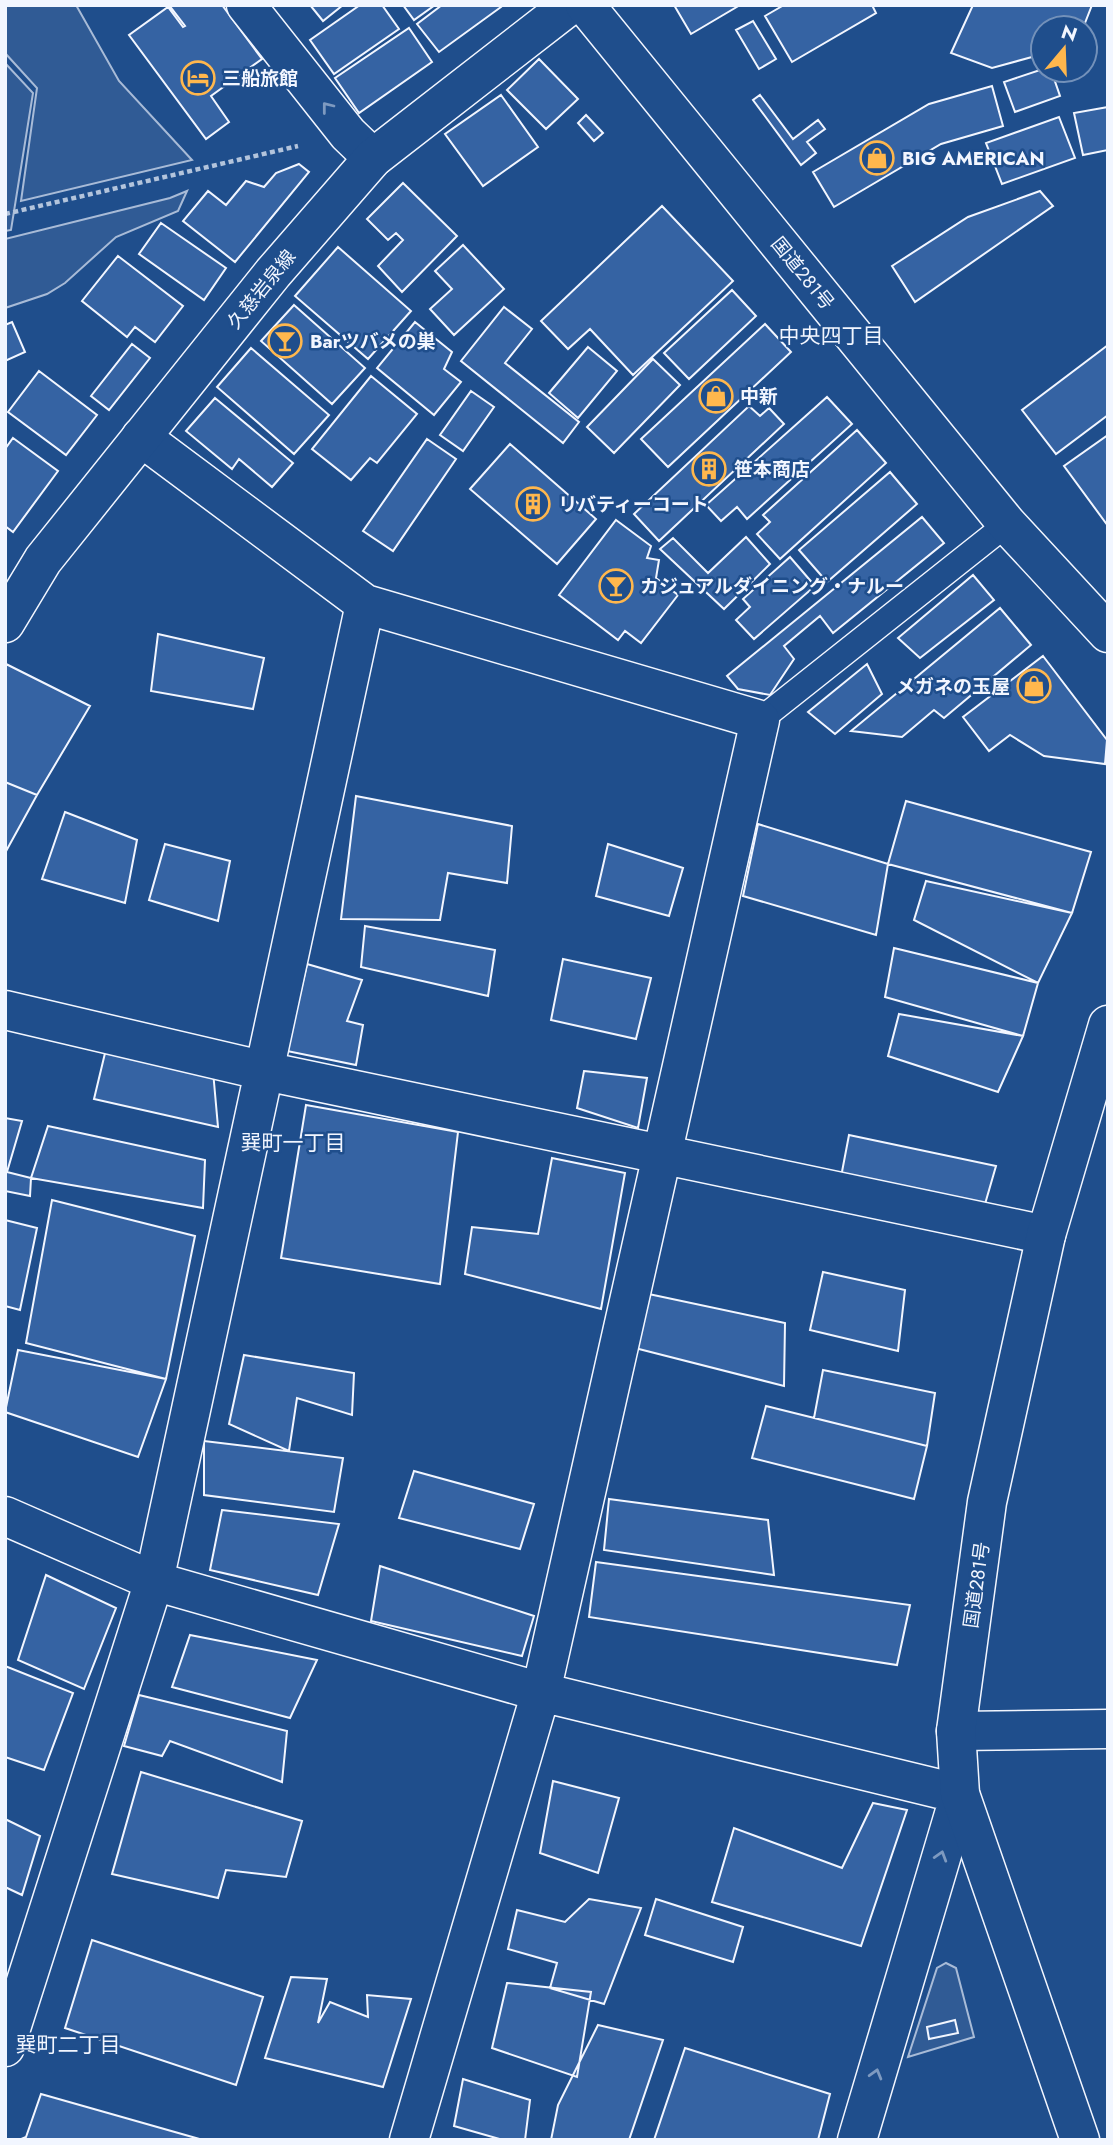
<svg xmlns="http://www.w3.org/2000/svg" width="1113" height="2145" viewBox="0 0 1113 2145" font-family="Jost,'Noto Sans JP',sans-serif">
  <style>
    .green { fill: #305b95; stroke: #a8bbd7; stroke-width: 2 }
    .building { fill: #3563a3; stroke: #f2f6ff; stroke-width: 2 }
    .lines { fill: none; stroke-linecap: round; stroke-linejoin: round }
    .lane-casing { stroke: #f2f6ff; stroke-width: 27 }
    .street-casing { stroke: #f2f6ff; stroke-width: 41 }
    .primary-casing { stroke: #f2f6ff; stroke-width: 41 }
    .highway-casing { stroke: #f2f6ff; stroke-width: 41 }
    .path { stroke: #b3c4dc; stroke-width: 4.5; stroke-dasharray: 5 3.5; stroke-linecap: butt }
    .lane { stroke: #1f4e8c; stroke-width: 24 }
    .street { stroke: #1f4e8c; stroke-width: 38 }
    .primary { stroke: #1f4e8c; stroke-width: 38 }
    .highway { stroke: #1f4e8c; stroke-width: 38 }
    .oneway { stroke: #7e9ac0 }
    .labels { text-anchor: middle; stroke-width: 5; stroke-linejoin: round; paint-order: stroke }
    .poi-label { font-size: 19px; font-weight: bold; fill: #f2f6ff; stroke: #1f4e8c; text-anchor: start }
    .street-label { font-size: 19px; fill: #f2f6ff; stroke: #1f4e8c }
    .neighbourhood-label { font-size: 21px; fill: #f2f6ff; stroke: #1f4e8c }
  </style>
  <rect width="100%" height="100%" fill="#1f4e8c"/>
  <path class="green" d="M5,5h71l43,76 73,79 -171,41 16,-113 -32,-35z
    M5,63l28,30 -22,137 -6,1z
    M187,191l-9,20 -62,26 -51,46 -18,11 -42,14v-69l165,-41z
    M946,1963l10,5 18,69 -66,20 29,-89z"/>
  <path class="building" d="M169,5h53l40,54 -51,37 18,26 -23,17 -77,-104 39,-28 15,20 2,-1z
    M310,5h33l-20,16z
    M360,5h22l17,24 -65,45 -24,-34z
    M403,5h32l-21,15z
    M442,5h58l1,2 -62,45 -22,-28z
    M674,5h66l-49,29z
    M784,5h88l4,8 -84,49 -27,-46z
    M973,5h119l-9,23h-40v26l-51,14 -41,-15z
    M753,21l23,38 -17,10 -23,-39z
    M409,28l23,34 -73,51 -24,-35z
    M539,59l39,40 -32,30 -39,-39z
    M1043,69l8,1 9,26 -45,16 -11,-30z
    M992,86l11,40 -62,18 -107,63 -21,-35 116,-68z
    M501,95l37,52 -55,39 -38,-52z
    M760,95l33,44 25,-19 7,9 -18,13 9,11 -15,12 -48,-65z
    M1108,107v43l-25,5 -9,-42z
    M586,115l17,18 -9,8 -16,-18z
    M1059,117l16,41 -73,26 -16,-41z
    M299,164l10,8 -74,90 -52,-41 25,-30 18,14 20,-24 18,6 12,-14z
    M403,183l54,53 -55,56 -24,-26 25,-26 -7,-7 -8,7 -21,-21z
    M1040,191l13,15 -138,96 -23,-36 76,-49z
    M662,206l71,75 -100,94 -43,-46 -22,20 -27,-28z
    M161,223l65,45 -22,32 -65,-46z
    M463,245l41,44 -50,46 -24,-26 22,-20 -17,-18z
    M338,247l73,64 -43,48 -73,-63z
    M118,256l65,50 -28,36 -20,-15 -8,10 -45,-36z
    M732,290l24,26 -67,63 -25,-26z
    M294,305l71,63 -33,36 -71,-63z
    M504,307l28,22 -27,34 74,59 -16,21 -102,-82z
    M12,322l13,30 -20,9v-36z
    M415,322l37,30 -8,17 17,13 -27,33 -57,-47z
    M765,324l26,28 -123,115 -27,-28z
    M132,344l18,14 -41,52 -18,-14z
    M1108,345v70l-52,39 -34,-44z
    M588,347l29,24 -39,47 -29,-25z
    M251,348l78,67 -35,39 -77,-67z
    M653,359l27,26 -66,68 -27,-26z
    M39,371l58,44 -31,40 -58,-43z
    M371,376l46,38 -40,49 -7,-5 -19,22 -39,-31z
    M471,391l23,16 -31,44 -23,-16z
    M827,397l25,27 -105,95 -10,-12 -16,14 -15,-16z
    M215,398l78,65 -21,24 -33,-28 -7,10 -46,-38z
    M749,406l11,10 9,-8 15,16 -125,117 -25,-27z
    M857,430l29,33 -106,96 -23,-25 13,-12 -7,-7z
    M1108,435v91l-44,-60z
    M13,438l45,33 -45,61 -8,-6v-77z
    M427,439l29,20 -63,92 -30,-20z
    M510,444l86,75 -39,45 -87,-75z
    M890,472l27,32 -90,78 -28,-32z
    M922,517l22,26 -111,90 -13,-17 -36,30 10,13 -24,36 -32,-6 -11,-13z
    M616,520l35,26 -4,12 12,2 -3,18 22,17 -37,48 -16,-12 -7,9 -59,-45z
    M746,537l24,27 -46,45 -64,-60 13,-11 35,35z
    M790,557l25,29 -61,53 -18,-19 14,-13 -7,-8z
    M973,575l21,25 -74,58 -22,-20z
    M1000,608l31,37 -87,73 -10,-8 -32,27 -51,-6z
    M158,634l106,24 -11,51 -102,-18z
    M1043,656l64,84 -2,24 -61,-8 -34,-21 -21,16 -26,-34z
    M6,664l84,42 -53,89 -32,-13z
    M867,664l15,30 -47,40 -27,-22z
    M5,782l32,13 -32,58z
    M356,796l156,30 -5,57 -59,-10 -8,47 -99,-1z
    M906,801l185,51 -19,61 -184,-49z
    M65,812l72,28 -12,63 -83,-24z
    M758,824l130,40 -12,71 -133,-39z
    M165,844l65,17 -12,60 -69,-21z
    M608,844l75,24 -14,48 -73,-20z
    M926,881l146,32 -34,70 -124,-63z
    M365,926l130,24 -7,46 -127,-29z
    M894,948l144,35 -15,53 -138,-39z
    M563,959l88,19 -15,61 -85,-19z
    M307,964l55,16 -15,41 16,4 -7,40 -69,-14z
    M899,1014l124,22 -25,56 -110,-36z
    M106,1049l107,22 5,56 -124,-28z
    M584,1071l63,7 -9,50 -61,-20z
    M306,1105l152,27 -18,152 -159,-26z
    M5,1118l17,3 -15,51 24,6 -1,18 -25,-5z
    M48,1126l157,34 -2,48 -172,-30z
    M849,1135l147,31 -11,38 -144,-27z
    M552,1158l73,15 -24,136 -136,-35 7,-47 66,7z
    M52,1200l143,36 -29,143 -140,-36z
    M5,1220l32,8 -17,82 -15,-4z
    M823,1272l82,18 -7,61 -88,-21z
    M644,1293l141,30 -1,63 -153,-39z
    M18,1350l148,29 -28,78 -133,-45z
    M244,1355l110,18 -2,42 -55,-17 -8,53 -60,-27z
    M823,1370l112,23 -8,53 -113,-28z
    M766,1406l161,40 -13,53 -162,-41z
    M204,1441l139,17 -9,54 -130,-17z
    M414,1471l120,33 -14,45 -121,-31z
    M609,1499l159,21 6,55 -170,-25z
    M222,1510l117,14 -21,71 -108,-25z
    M596,1562l314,43 -13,60 -308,-48z
    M380,1566l154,50 -12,40 -151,-35z
    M46,1575l70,33 -32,81 -66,-29z
    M190,1635l127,25 -27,58 -118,-31z
    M5,1666l68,27 -29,77 -39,-13z
    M139,1695l148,36 -5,51 -112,-41 -8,15 -38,-10z
    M141,1772l161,49 -16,56 -60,-7 -8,28 -106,-24z
    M553,1781l66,17 -21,75 -58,-20z
    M873,1803l34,7 -46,136 -149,-44 22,-74 108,40z
    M5,1819l35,17 -18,59 -17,-8z
    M589,1899l52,9 -37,96 -54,-16 7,-25 -49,-14 9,-39 48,12z
    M656,1899l87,28 -10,35 -88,-27z
    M92,1940l171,57 -27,88 -171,-57z
    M291,1977l36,2 -9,44 12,-21 38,15 -1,-22 44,4 -28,88 -118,-29z
    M507,1983l84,9 -14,85 -85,-29z
    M955,2020l3,13 -29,6 -2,-12z
    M598,2025l65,15 -34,100h-78l7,-35z
    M685,2048l145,46 -12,46h-164z
    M463,2079l67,21 -5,40h-22l-49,-14z
    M41,2094l162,46h-184l7,-3z"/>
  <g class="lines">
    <defs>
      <path id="lane" d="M760,720l247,-196"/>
      <path id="street" d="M246,5l102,129 25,24
        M141,437l224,167 395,116 -219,972 -132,448
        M5,1010l260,61 781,164
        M5,1516l149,65 387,111 419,102 -103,346
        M956,1731l152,-2
        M5,2047l149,-466 211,-977"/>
      <path id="primary" d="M5,623l38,-63 230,-287 100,-115 197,-153"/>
      <path id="highway" d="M585,5l422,519 101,109
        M1080,2140l-120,-346 -4,-63 31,-229 59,-267 62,-210"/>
    </defs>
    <use href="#lane" class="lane-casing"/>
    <use href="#street" class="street-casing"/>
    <use href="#primary" class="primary-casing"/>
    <use href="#highway" class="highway-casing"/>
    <path class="path" d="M5,214l293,-68"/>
    <use href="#lane" class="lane"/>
    <use href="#street" class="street"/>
    <use href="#primary" class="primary"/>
    <use href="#highway" class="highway"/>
  </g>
  <defs><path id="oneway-chevron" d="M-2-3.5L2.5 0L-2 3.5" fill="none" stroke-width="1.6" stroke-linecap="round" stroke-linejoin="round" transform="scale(1.75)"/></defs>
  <g class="oneway">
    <use href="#oneway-chevron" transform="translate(327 107) rotate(-128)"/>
    <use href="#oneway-chevron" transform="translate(941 1856) rotate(-73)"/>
    <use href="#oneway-chevron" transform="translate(876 2074) rotate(-74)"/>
  </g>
  <defs>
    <symbol id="hotel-ring" viewBox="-11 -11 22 22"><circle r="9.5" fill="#1f4e8c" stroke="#ffb74d" stroke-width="1.5"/><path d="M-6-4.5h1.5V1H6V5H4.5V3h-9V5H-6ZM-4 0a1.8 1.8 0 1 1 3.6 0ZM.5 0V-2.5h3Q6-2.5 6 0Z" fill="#ffb74d"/></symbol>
    <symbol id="shop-ring" viewBox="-11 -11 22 22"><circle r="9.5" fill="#1f4e8c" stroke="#ffb74d" stroke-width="1.5"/><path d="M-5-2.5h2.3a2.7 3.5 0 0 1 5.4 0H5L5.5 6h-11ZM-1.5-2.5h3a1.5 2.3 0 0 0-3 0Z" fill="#ffb74d"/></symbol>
    <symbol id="bar-ring" viewBox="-11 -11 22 22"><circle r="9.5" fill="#1f4e8c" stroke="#ffb74d" stroke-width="1.5"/><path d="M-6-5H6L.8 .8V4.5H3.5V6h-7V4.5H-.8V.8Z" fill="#ffb74d"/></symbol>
    <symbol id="building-ring" viewBox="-11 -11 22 22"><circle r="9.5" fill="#1f4e8c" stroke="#ffb74d" stroke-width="1.5"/><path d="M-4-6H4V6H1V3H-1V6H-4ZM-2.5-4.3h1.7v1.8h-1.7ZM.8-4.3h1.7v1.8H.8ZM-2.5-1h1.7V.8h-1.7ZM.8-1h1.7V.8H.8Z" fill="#ffb74d"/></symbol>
  </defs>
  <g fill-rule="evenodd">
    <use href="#hotel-ring" x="179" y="59" width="38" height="38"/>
    <use href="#shop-ring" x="858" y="139" width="38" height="38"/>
    <use href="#bar-ring" x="266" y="322" width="38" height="38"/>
    <use href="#shop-ring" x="697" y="377" width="38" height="38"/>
    <use href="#building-ring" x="690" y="450" width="38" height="38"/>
    <use href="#building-ring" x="514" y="485" width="38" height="38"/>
    <use href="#bar-ring" x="597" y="567" width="38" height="38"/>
    <use href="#shop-ring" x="1015" y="667" width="38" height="38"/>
  </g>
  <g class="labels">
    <g class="poi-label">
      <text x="222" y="85">三船旅館</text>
      <text x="902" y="165">BIG AMERICAN</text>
      <text x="310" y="348">Barツバメの巣</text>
      <text x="740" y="403">中新</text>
      <text x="734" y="476">笹本商店</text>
      <text x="558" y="511">リバティーコート</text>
      <text x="640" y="593">カジュアルダイニング・ナルー</text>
      <text x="1010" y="693" text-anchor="end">メガネの玉屋</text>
    </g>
    <g class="street-label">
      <text transform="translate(803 273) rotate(51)" y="7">国道281号</text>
      <text transform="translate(261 289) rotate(-51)" y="7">久慈岩泉線</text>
      <text transform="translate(976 1585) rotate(-82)" y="7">国道281号</text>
    </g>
    <g class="neighbourhood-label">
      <text x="831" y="343">中央四丁目</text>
      <text x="293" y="1150">巽町一丁目</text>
      <text x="68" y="2052">巽町二丁目</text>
    </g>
  </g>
  <rect width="1113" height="2145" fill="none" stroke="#f2f6ff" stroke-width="14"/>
  <g transform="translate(1064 49) rotate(19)"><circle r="33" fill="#1f4e8c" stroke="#7391ba" stroke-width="2"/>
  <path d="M0-5L12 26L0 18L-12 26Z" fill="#ffb74d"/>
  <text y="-10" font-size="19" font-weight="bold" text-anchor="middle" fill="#f2f6ff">N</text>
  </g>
</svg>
